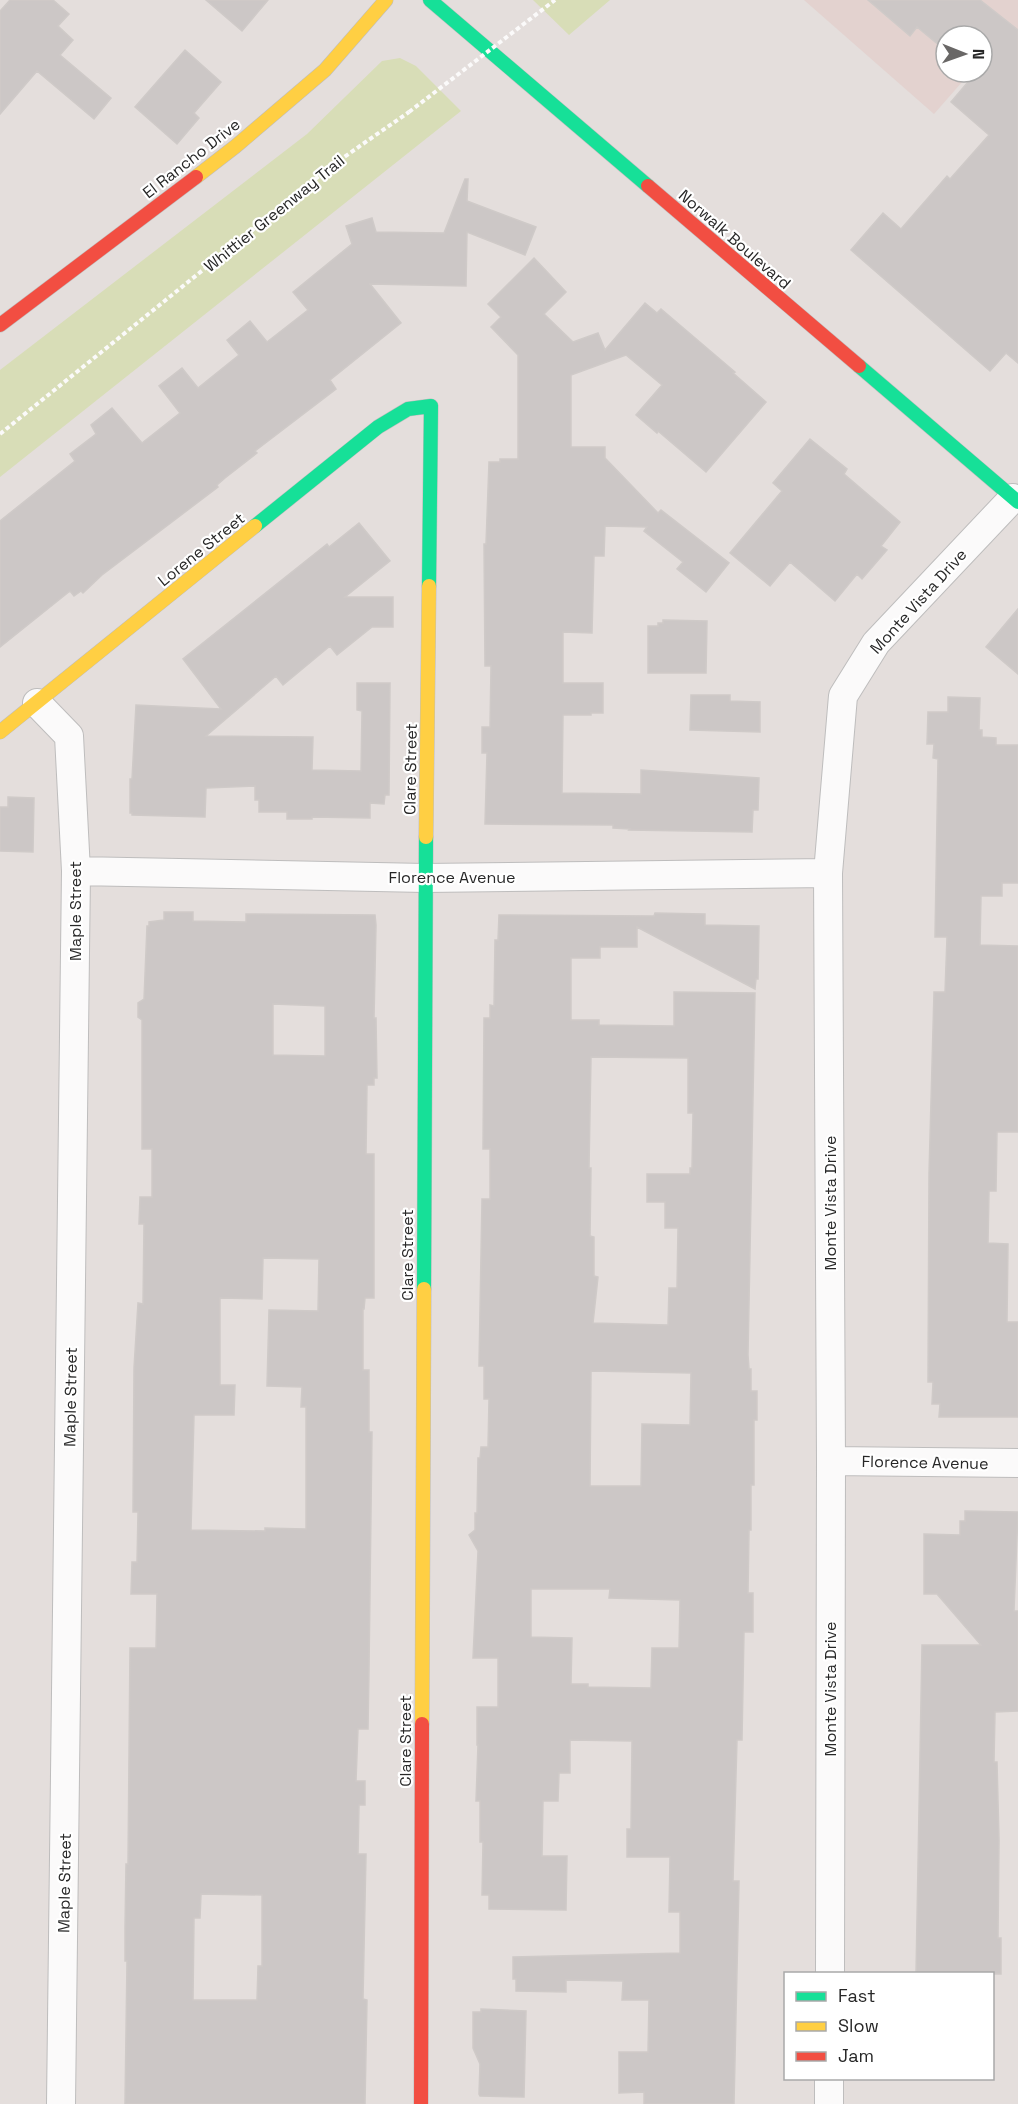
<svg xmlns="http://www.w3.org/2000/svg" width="1018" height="2104" viewBox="0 0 1018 2104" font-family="'Space Grotesk',sans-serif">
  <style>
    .education { fill: #e3d2cf; fill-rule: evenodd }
    .green { fill: #d8ddb7 }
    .building { fill: #ccc7c6; stroke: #cfcac8; stroke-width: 1.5; fill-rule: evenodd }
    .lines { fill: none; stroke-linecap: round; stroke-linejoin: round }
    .street-casing { stroke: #bebdbd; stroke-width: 30 }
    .fast-casing { stroke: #bebdbd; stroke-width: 15 }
    .slow-casing { stroke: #bebdbd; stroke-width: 15 }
    .jam-casing { stroke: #bebdbd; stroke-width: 15 }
    .path { stroke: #fbfafa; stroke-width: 4; stroke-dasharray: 4.5 3; stroke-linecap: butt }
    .street { stroke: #fbfafa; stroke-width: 28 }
    .fast { stroke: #16e098; stroke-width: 14 }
    .slow { stroke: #ffcf43; stroke-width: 14 }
    .jam { stroke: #f24e42; stroke-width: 14 }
    .path-bridge { stroke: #fbfafa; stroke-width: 4; stroke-dasharray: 4.5 3; stroke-linecap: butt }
    .labels { text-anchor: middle; stroke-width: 4.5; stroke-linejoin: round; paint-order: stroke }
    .street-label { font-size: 16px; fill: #272727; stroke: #fff }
  </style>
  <rect width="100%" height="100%" fill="#e4dedc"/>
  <path class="education" d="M804,0h214v115l-49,-41 -35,40zM946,36h36v36h-36z"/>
  <path class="green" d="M533,0h77l-41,35z
    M400,58l16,8 45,45 -461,366v-107l307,-236 75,-73z"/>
  <path class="building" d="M10,0h43l16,14 -11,12 15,14 -13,15 51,43 -17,21 -57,-48 -37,43v-103z
    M206,0h62l-26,31z
    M868,0h112l38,30v333l-12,-10 -16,18 -139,-121 32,-37 18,16 46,-53 3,3 39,-44 -38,-33 23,-27 -3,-3h11v-36h-36v15l-29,-24 -7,9z
    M185,50l36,32 -27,31 5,5 -22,26 -42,-37z
    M465,179h3l-1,22 69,26 -11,28 -58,-23 -1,54 -96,-2 31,39 -71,57 6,9 -81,62 2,2 -32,25 -8,7 1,2 -116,88 -19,18 -2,-2 -7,5 -4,-5 -70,56v-126l75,-60 -5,-7 26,-20 -5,-9 21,-17 30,35 38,-30 -21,-27 23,-18 16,20 41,-33 -12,-15 23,-19 17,21 41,-32 -15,-18 59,-48 -6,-18 26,-8 4,14 68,1z
    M534,258l32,34 -22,22 29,28 25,-9 7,17 40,-47 12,10 4,-4 74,63 -2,1 33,29 -60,70 -48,-41 -1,2 -21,-18 26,-30 -36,-30 -55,20v72h34v11l53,55 3,-3 68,53 -23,29 -29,-23 6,-7 -39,-31 3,-4 -42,-1 -1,30h-10l-2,77 -29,-1v51h40v30h-12v2h-28l-1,78 79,1v-24l118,8 -1,32h-5l-1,22 -123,-2 1,-1 -17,-1v-3l-128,-1 2,-71h-5v-26h8l1,-61h-6l-1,-122h2l3,-82h11v-3h18v-104l-27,-28 10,-10 -13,-13z
    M810,439l37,30 -3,5 56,48 -19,24 6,4 -25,29 -5,-5 -22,27 -45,-39 -20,24 -40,-33 52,-62 -9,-8z
    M359,523l31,38 -45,36h48v30h-21l-35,28 -7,-9 -47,39 -7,-9 -70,60 107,1 -1,33 49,1 1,-60 -5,-1v-27h33l-1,112h-4l-1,9 -14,-1v15l-58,-1v2h-25v-7h-28v-12h-4v-14l-49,2 -1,29 -73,-2v-2h-2v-34h2l4,-74 85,4 -38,-50 144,-115 2,3z
    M1018,609v65l-32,-27z
    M663,620l44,1 -1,52h-58v-47h10v-3h5z
    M691,695h39v6l30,1v30l-70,-2z
    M948,697l32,1 -1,32h3v7l14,1v7h22v138h-16v13h-21l-1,49 38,1v186h-21l-1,59h-7l-1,52 20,1 -1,78h11v95h-79l1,-13h-8l1,-22h-5l1,-208 5,-182h11l2,-55h-12l3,-178 -5,-1 1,-14h-7l1,-32h20z
    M8,797l26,1 -1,54 -33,-1v-44h8z
    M164,912h29v9l53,1v-8l129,1 1,10 -2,93h2l1,60h-3v7h-7l-1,69h8v144h-9l-1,11h-1v61h6v62h3l-3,237 -1,60h-10l-2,52h9v24h-6l-1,49h8l-3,145 4,1 -2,104h-240l2,-143h-2v-32l1,-65h2l2,-216h26l1,-54h-26l1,-32h5l1,-50h-5l1,-144 4,-65 5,1 1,-80h-5l1,-27h12v-48h-10v-129l-4,-3v-14l6,-4 3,-73h2v-4l15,-2zM273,1004l52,2v50l-52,-1zM263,1258l56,1 -1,52 -49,-1 -2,76 35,1 -1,20h5v122l-41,-1v3l-74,-1 3,-115h40l1,-30h-15v-87l42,1zM201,1894l61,1v71h-4l-1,34h-64l1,-82h6z
    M655,913l50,1v11l54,1 -1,53h-2l-1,10 -118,-62v20h-37v11h-29v62h28v5l75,1v-34l81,1 -7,362 1,14h2v22h6v29h-3v65h-3v45h-2l-1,63h5v39h-9l-2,108h-5l-4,141h6l-5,223h-90v-12l-25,1v-41h29l1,-52h-27l1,-19 -57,-1v12l-50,-1v-12h-3v-22l167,-4v-41h-11l1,-55h-43v-28h4l1,-88 -62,-1v33h-11l-1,28h-15l-1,55h25l-1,54 -77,-1v-14h-7l1,-53h-3v-41h-4l2,-56h-1v-38h21v-49h-25l5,-107 -9,-16 6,-5v-17h2l1,-55h2l1,-11h7l1,-48h-5v-33h-5l3,-167h8v-50h-7l1,-131h6v-13l4,1 1,-66h3l1,-25 155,1zM591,1057l97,1v55h5l-1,55h-2v6h-43v28h18v26h13l-1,60h-8l-1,37 -75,-2 5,-46 -4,-1v-39l-4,-1 1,-68h-2zM591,1371l100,2 -1,52 -48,-1 -1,62h-51zM531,1589h79l-1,9 71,2 -1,48h-27l-1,40 -63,-1v-3h-17l1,-46 -41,-1z
    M965,1511l53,1 -4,99h4v100l-23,1 -1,50h3l2,78 -1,98h3v36h-85l6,-329h59l-44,-51h-13v-60l36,1v-14h5z
    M481,2009l45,2 -2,86 -44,-1 -1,-2 1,-30 -7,-16v-36h8z"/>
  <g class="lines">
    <defs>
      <path id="street" d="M37,703l32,33 7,135 -15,1233
        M76,871l349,7 403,-5
        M831,1461l187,2
        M830,1974l1,-513 -3,-588 15,-177 33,-53 137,-145
        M829,2104v-26"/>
      <path id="fast" d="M430,0l218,186
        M859,366l159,136
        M255,526l123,-99 30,-18 23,-3 -2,180
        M424,1289l2,-452"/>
      <path id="slow" d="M196,177l40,-31 89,-76 61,-70
        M0,732l255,-206
        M426,837l3,-251
        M422,1724l2,-435"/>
      <path id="jam" d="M648,186l211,180
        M0,325l196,-148
        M421,2104l1,-380"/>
    </defs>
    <use href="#street" class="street-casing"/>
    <use href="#fast" class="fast-casing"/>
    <use href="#slow" class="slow-casing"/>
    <use href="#jam" class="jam-casing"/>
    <path class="path" d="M0,434l334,-270 75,-52"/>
    <use href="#street" class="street"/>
    <use href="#fast" class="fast"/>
    <use href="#slow" class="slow"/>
    <use href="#jam" class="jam"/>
    <path class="path-bridge" d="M409,112l146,-112"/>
  </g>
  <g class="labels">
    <g class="street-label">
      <text transform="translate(191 158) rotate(-38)" y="6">El Rancho Drive</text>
      <text transform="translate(274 213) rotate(-39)" y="6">Whittier Greenway Trail</text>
      <text transform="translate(735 239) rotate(41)" y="6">Norwalk Boulevard</text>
      <text transform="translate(201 549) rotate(-39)" y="6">Lorene Street</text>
      <text transform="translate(918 601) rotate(-48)" y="6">Monte Vista Drive</text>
      <text transform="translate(410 769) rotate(-89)" y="6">Clare Street</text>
      <text x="452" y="883">Florence Avenue</text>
      <text transform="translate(75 911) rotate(-90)" y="6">Maple Street</text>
      <text transform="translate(830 1203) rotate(-90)" y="6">Monte Vista Drive</text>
      <text transform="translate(407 1255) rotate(-90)" y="6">Clare Street</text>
      <text transform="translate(70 1397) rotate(-89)" y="6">Maple Street</text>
      <text transform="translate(925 1462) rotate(1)" y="6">Florence Avenue</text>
      <text transform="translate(830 1689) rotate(-90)" y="6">Monte Vista Drive</text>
      <text transform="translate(405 1741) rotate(-90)" y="6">Clare Street</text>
      <text transform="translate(64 1883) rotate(-89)" y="6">Maple Street</text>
    </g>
  </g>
  <rect x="784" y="1972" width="210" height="108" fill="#ffffff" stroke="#a9a9a9" stroke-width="1.5"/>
  <rect x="796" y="1992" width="30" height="9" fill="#16e098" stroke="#a9a9a9" stroke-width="1.5"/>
  <text x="838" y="2002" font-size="18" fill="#272727">Fast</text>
  <rect x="796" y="2022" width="30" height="9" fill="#ffcf43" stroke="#a9a9a9" stroke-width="1.5"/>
  <text x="838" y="2032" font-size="18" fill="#272727">Slow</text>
  <rect x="796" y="2052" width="30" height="9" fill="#f24e42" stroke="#a9a9a9" stroke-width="1.5"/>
  <text x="838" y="2062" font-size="18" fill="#272727">Jam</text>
  <g transform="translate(964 54) rotate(91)"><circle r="28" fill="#ffffff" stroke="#a9a9a9" stroke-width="1.5"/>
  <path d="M0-4.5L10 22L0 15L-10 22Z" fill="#696766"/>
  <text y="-9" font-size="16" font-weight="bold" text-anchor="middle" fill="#272727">N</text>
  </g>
</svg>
